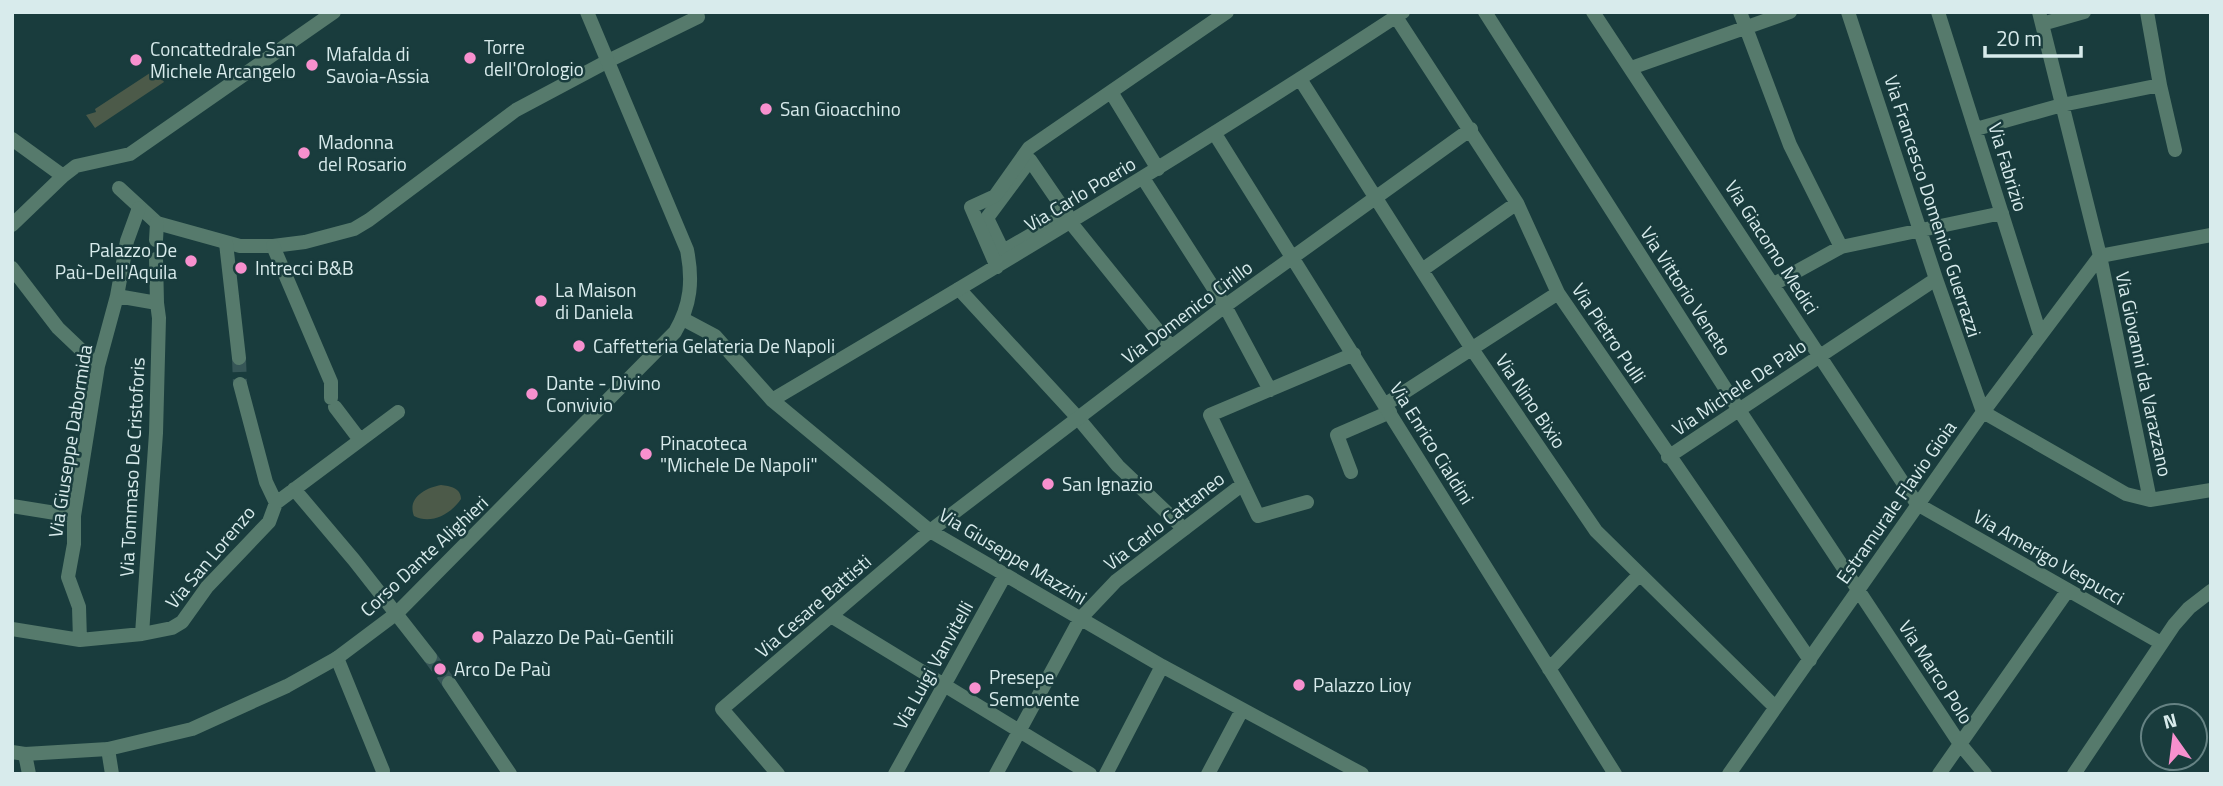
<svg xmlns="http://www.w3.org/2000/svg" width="2223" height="786" viewBox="0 0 2223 786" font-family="'Titillium Web',sans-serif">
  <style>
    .green { fill: #4c5a49 }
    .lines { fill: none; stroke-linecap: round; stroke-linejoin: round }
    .minor-tunnel { stroke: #365657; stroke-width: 14; stroke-dasharray: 14 7; stroke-linecap: butt }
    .pedestrian { stroke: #567a6c; stroke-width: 14 }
    .minor { stroke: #567a6c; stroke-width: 14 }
    .tertiary { stroke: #567a6c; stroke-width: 14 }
    .poi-dot { fill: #f790ce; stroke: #193c3d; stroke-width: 2.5 }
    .labels { text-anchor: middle; stroke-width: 5; stroke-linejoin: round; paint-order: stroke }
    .poi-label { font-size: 19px; fill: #d8ebec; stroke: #193c3d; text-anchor: start }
    .street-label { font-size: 19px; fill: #d8ebec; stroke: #193c3d }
  </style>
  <rect width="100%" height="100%" fill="#193c3d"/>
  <path class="green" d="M153,71h4l7,11 -69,46 -9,-13 10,-3 -1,-3z
    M441,485c9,1 20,3 20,14 -10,15 -30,26 -47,17 -7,-18 11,-28 27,-31z"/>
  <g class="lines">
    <path class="minor-tunnel" d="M239,358l1,26
      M430,657l19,26"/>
    <path class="pedestrian" d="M1030,160l37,54 -64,37 -16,-33z
      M119,188l38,35 83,23h33l32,-4 49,-13 15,-9 147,-110 92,-49
      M959,289l119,129 40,48 66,63
      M1351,472l-14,-37 53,-23"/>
    <path class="minor" d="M1485,12l254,398 221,334 25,30
      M1593,12l324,492 244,139
      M1740,12l50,133 51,102
      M1848,12l88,267 47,133 143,82 24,6 61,-10
      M1938,12l102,322
      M2039,12l61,244 50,244
      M2147,12l13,73 15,65
      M1396,17l121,186 41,90 252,367
      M2042,24l42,-12
      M608,61l90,-44 -2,-5
      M1631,68l159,-56
      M1300,79l172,270 124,182 179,176
      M1111,92l47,77
      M1976,129l86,-24 98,-20
      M1215,134l400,640
      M12,139l51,37
      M1143,178l82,128 45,84
      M1071,223l100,124
      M12,225l51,-49 13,-10 54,-12 204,-142
      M156,240l1,-17
      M226,243l13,115
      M273,246l58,136v16
      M2100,256l111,-21
      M156,259l1,44
      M997,267l-26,-60 24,-11 34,-48 198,-136
      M12,268l46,60 40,38
      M1422,270l95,-67
      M1774,284l67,-37 161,-34
      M117,296l40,7 2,15 -3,115 -14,201
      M683,319l32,17 57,64 158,131 232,135 200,108
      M240,384l26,98 10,21
      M772,400c213,-126 424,-252 631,-388
      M1386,404l172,-111
      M335,407l25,33
      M1668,457l268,-178
      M294,489l60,71 76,97
      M1307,502l-49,14 -48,-101 144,-61
      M12,506l62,10
      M831,616l259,158
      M12,629l68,11 62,-6 30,-6 10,-6 25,-35 62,-65 7,-19 122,-91
      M80,640l-1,-33 -11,-30 6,-33v-28l24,-150 19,-70 10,-55 12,-33
      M337,658l46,113
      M1549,669l90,-94
      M449,683l61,91
      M108,749l4,25
      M25,754l4,20
      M778,774l-56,-65 208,-178 295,-225 246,-177
      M895,774l110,-199
      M996,774l84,-155 36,-38 127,-97
      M1106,774l56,-108
      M1208,774l34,-64
      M1729,774l254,-362 117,-156
      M1939,774l129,-184
      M2074,774l100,-149 15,-17 22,-17"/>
    <path class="tertiary" d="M12,752l13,2 83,-5 84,-20 95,-43 50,-28 60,-45 278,-281c16,-27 18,-52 12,-82l-100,-238"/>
  </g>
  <g class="poi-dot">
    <circle cx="470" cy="58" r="7"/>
    <circle cx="136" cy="60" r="7"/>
    <circle cx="312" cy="65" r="7"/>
    <circle cx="766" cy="109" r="7"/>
    <circle cx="304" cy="153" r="7"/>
    <circle cx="191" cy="261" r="7"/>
    <circle cx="241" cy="268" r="7"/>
    <circle cx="541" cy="301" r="7"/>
    <circle cx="579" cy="346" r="7"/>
    <circle cx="532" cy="394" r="7"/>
    <circle cx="646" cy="454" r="7"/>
    <circle cx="1048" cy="484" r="7"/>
    <circle cx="478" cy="637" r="7"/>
    <circle cx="440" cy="669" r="7"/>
    <circle cx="1299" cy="685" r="7"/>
    <circle cx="975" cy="688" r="7"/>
  </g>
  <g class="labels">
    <g class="poi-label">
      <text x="484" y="54">Torre<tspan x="484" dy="22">dell'Orologio</tspan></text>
      <text x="150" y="56">Concattedrale San<tspan x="150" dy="22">Michele Arcangelo</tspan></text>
      <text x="326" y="61">Mafalda di<tspan x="326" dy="22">Savoia-Assia</tspan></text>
      <text x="780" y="116">San Gioacchino</text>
      <text x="318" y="149">Madonna<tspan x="318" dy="22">del Rosario</tspan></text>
      <text x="177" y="257" text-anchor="end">Palazzo De<tspan x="177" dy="22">Paù-Dell'Aquila</tspan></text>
      <text x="255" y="275">Intrecci B&amp;B</text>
      <text x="555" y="297">La Maison<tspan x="555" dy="22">di Daniela</tspan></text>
      <text x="593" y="353">Caffetteria Gelateria De Napoli</text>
      <text x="546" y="390">Dante - Divino<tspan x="546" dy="22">Convivio</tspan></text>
      <text x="660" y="450">Pinacoteca<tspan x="660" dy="22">"Michele De Napoli"</tspan></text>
      <text x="1062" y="491">San Ignazio</text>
      <text x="492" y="644">Palazzo De Paù-Gentili</text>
      <text x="454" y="676">Arco De Paù</text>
      <text x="989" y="684">Presepe<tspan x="989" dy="22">Semovente</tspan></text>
      <text x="1313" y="692">Palazzo Lioy</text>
    </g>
    <g class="street-label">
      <text transform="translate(2008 167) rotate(73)" y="7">Via Fabrizio</text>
      <text transform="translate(1080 194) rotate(-31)" y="7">Via Carlo Poerio</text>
      <text transform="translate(1933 206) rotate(72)" y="7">Via Francesco Domenico Guerrazzi</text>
      <text transform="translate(1772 247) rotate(57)" y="7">Via Giacomo Medici</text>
      <text transform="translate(1686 291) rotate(57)" y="7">Via Vittorio Veneto</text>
      <text transform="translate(1187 312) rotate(-37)" y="7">Via Domenico Cirillo</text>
      <text transform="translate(1609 333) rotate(56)" y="7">Via Pietro Pulli</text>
      <text transform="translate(2144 374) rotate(78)" y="7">Via Giovanni da Varazzano</text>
      <text transform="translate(1739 387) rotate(-34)" y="7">Via Michele De Palo</text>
      <text transform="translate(1531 401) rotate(56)" y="7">Via Nino Bixio</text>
      <text transform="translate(70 441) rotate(-81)" y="7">Via Giuseppe Dabormida</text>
      <text transform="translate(1432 443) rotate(58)" y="7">Via Enrico Cialdini</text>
      <text transform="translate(132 467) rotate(-87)" y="7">Via Tommaso De Cristoforis</text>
      <text transform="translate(1896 502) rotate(-55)" y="7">Estramurale Flavio Gioia</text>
      <text transform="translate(1164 521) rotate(-38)" y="7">Via Carlo Cattaneo</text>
      <text transform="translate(424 556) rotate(-43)" y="7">Corso Dante Alighieri</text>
      <text transform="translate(1013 556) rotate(31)" y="7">Via Giuseppe Mazzini</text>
      <text transform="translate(210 557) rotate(-50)" y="7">Via San Lorenzo</text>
      <text transform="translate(2049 557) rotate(30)" y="7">Via Amerigo Vespucci</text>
      <text transform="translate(813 606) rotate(-41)" y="7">Via Cesare Battisti</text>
      <text transform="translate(933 665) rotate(-61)" y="7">Via Luigi Vanvitelli</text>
      <text transform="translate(1936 672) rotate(57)" y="7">Via Marco Polo</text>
    </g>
  </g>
  <rect width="2223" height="786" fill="none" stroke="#d8ebec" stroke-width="28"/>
  <g transform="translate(2174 737) rotate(346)"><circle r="33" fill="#193c3d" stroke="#658283" stroke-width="2"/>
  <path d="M0-5L12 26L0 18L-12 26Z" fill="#f790ce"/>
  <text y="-10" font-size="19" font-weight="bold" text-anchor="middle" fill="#d8ebec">N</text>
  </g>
  <path d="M1985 46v10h96v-10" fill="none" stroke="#d8ebec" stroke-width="3.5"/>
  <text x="1996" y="46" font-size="21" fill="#d8ebec" stroke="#193c3d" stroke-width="5" paint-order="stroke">20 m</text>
</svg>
